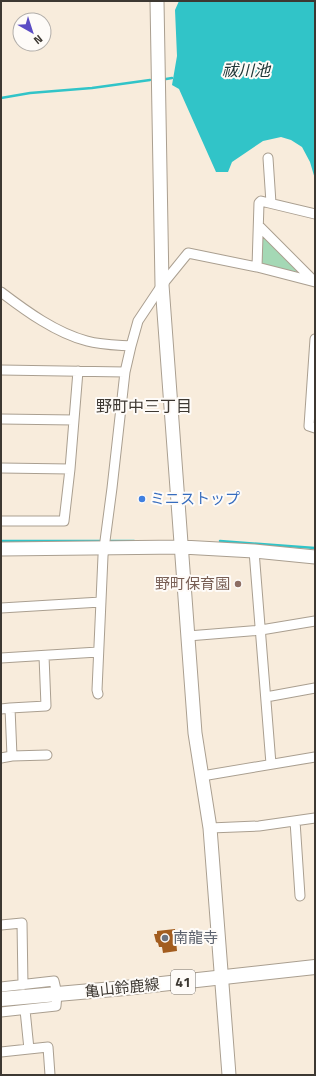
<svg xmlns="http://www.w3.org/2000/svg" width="316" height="1076" viewBox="0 0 316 1076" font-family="'Titillium Web','Noto Sans JP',sans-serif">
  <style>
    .green { fill: #a4d8b5 }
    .water { fill: #31c4c8 }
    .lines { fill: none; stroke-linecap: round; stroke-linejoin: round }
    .stream { stroke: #31c4c8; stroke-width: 2.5 }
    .building { fill: #a35d1f }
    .street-casing { stroke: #aa9f90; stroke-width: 11 }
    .secondary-casing { stroke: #aa9f90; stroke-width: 15 }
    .primary-casing { stroke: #aa9f90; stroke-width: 16 }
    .street { stroke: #fff; stroke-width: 9 }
    .secondary { stroke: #fff; stroke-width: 13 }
    .primary { stroke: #fff; stroke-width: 14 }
    .shop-dot { fill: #3f7fe0; stroke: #fefbf8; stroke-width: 1.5 }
    .education-dot { fill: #8d6e63; stroke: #fefbf8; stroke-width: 1.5 }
    .worship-dot { fill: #6b7280; stroke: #fefbf8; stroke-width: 1.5 }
    .labels { text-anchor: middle; stroke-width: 4; stroke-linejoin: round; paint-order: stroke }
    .shield { fill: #fefbf8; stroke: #77726d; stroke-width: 1 }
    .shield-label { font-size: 14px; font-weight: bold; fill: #3d3832 }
    .shop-label { font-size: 15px; fill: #366cbe; stroke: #fefbf8; text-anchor: start }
    .education-label { font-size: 15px; fill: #785e54; stroke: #fefbf8; text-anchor: end }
    .worship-label { font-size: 15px; fill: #5b616d; stroke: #fefbf8; text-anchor: start }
    .street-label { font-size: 15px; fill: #3d3832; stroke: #fefbf8 }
    .water-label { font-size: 16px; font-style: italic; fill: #203738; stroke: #fefbf8 }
    .neighbourhood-label { font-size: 16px; fill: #3d3832; stroke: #fefbf8 }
  </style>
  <rect width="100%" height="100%" fill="#f8ecdc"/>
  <path class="green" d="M264,235l40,41 -40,-10 -3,-4v-26z"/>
  <path class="water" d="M179,1h136v178l-5,-17 -8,-15 -11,-7 -10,-3 -18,4 -31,21 -4,10h-12l-37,-83 -7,-4 5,-29 -2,-46z"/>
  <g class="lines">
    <path class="stream" d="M166,79l6,-1
      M1,98l29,-5 62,-5 58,-8
      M1,541h133
      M220,541l95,7"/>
  </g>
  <path class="building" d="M175,929l2,22 -14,2 -1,-6h-3l-1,-4 -2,-1 -2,-8h3v-3z"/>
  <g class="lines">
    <defs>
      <path id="street" d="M268,158l3,45
        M259,226l54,54
        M257,267l2,-64 2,-2 54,13
        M1,292c25,19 55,41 86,49 14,4 29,4 44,5
        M315,339l-6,87 6,2
        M1,370l124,2
        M1,419l73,1
        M1,468l69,1
        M1,521h63l6,-52 8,-98
        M254,551l17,213
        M1,608l100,-6
        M188,636l73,-6 54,-9
        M1,658l97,-6
        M98,694l-1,-4 6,-134 9,-68 13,-116 6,-26 7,-25 24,-36 26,-32 69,14 58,15
        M266,697l49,-9
        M10,708l36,-2 -2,-50
        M1,709l9,-1 2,48 -11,2
        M12,756l35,-1
        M202,776l113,-19
        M295,821l5,75
        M210,828l49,-2 56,-8
        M1,925l21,-2 1,62
        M1,987l53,-6 3,13 -1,12 -55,6
        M29,1049l19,-2 2,28
        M1,1052l28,-3 -4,-39"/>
      <path id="secondary" d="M157,1l5,284 33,448 15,95 19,247
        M1,549l181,-2 72,4 61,6"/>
      <path id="primary" d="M1,999l124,-11 190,-21"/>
    </defs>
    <use href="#street" class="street-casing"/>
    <use href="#secondary" class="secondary-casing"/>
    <use href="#primary" class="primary-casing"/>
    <use href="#street" class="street"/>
    <use href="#secondary" class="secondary"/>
    <use href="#primary" class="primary"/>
  </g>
  <circle class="shop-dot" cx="142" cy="499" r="4"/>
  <circle class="education-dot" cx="238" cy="584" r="4"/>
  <circle class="worship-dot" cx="165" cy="938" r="4"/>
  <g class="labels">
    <rect class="shield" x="171" y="970" width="24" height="24" rx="3"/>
    <g class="shield-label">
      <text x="183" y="987">41</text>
    </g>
    <g class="shop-label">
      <text x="150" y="504">ミニストップ</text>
    </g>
    <g class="education-label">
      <text x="230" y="589">野町保育園</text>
    </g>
    <g class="worship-label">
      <text x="173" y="943">南龍寺</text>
    </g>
    <g class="street-label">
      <text transform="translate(122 988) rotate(-6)" y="5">亀山鈴鹿線</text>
    </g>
    <g class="water-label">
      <text x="246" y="76">祓川池</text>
    </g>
    <g class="neighbourhood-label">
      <text x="144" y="412">野町中三丁目</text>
    </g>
  </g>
  <rect width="316" height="1076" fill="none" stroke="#3d3832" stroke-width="4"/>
  <g transform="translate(32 32) rotate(141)"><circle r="19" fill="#fefbf8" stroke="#b1ada9"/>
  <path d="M0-3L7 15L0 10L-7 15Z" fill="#5b4cc4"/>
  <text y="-6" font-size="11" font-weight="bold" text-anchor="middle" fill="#3d3832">N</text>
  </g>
</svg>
